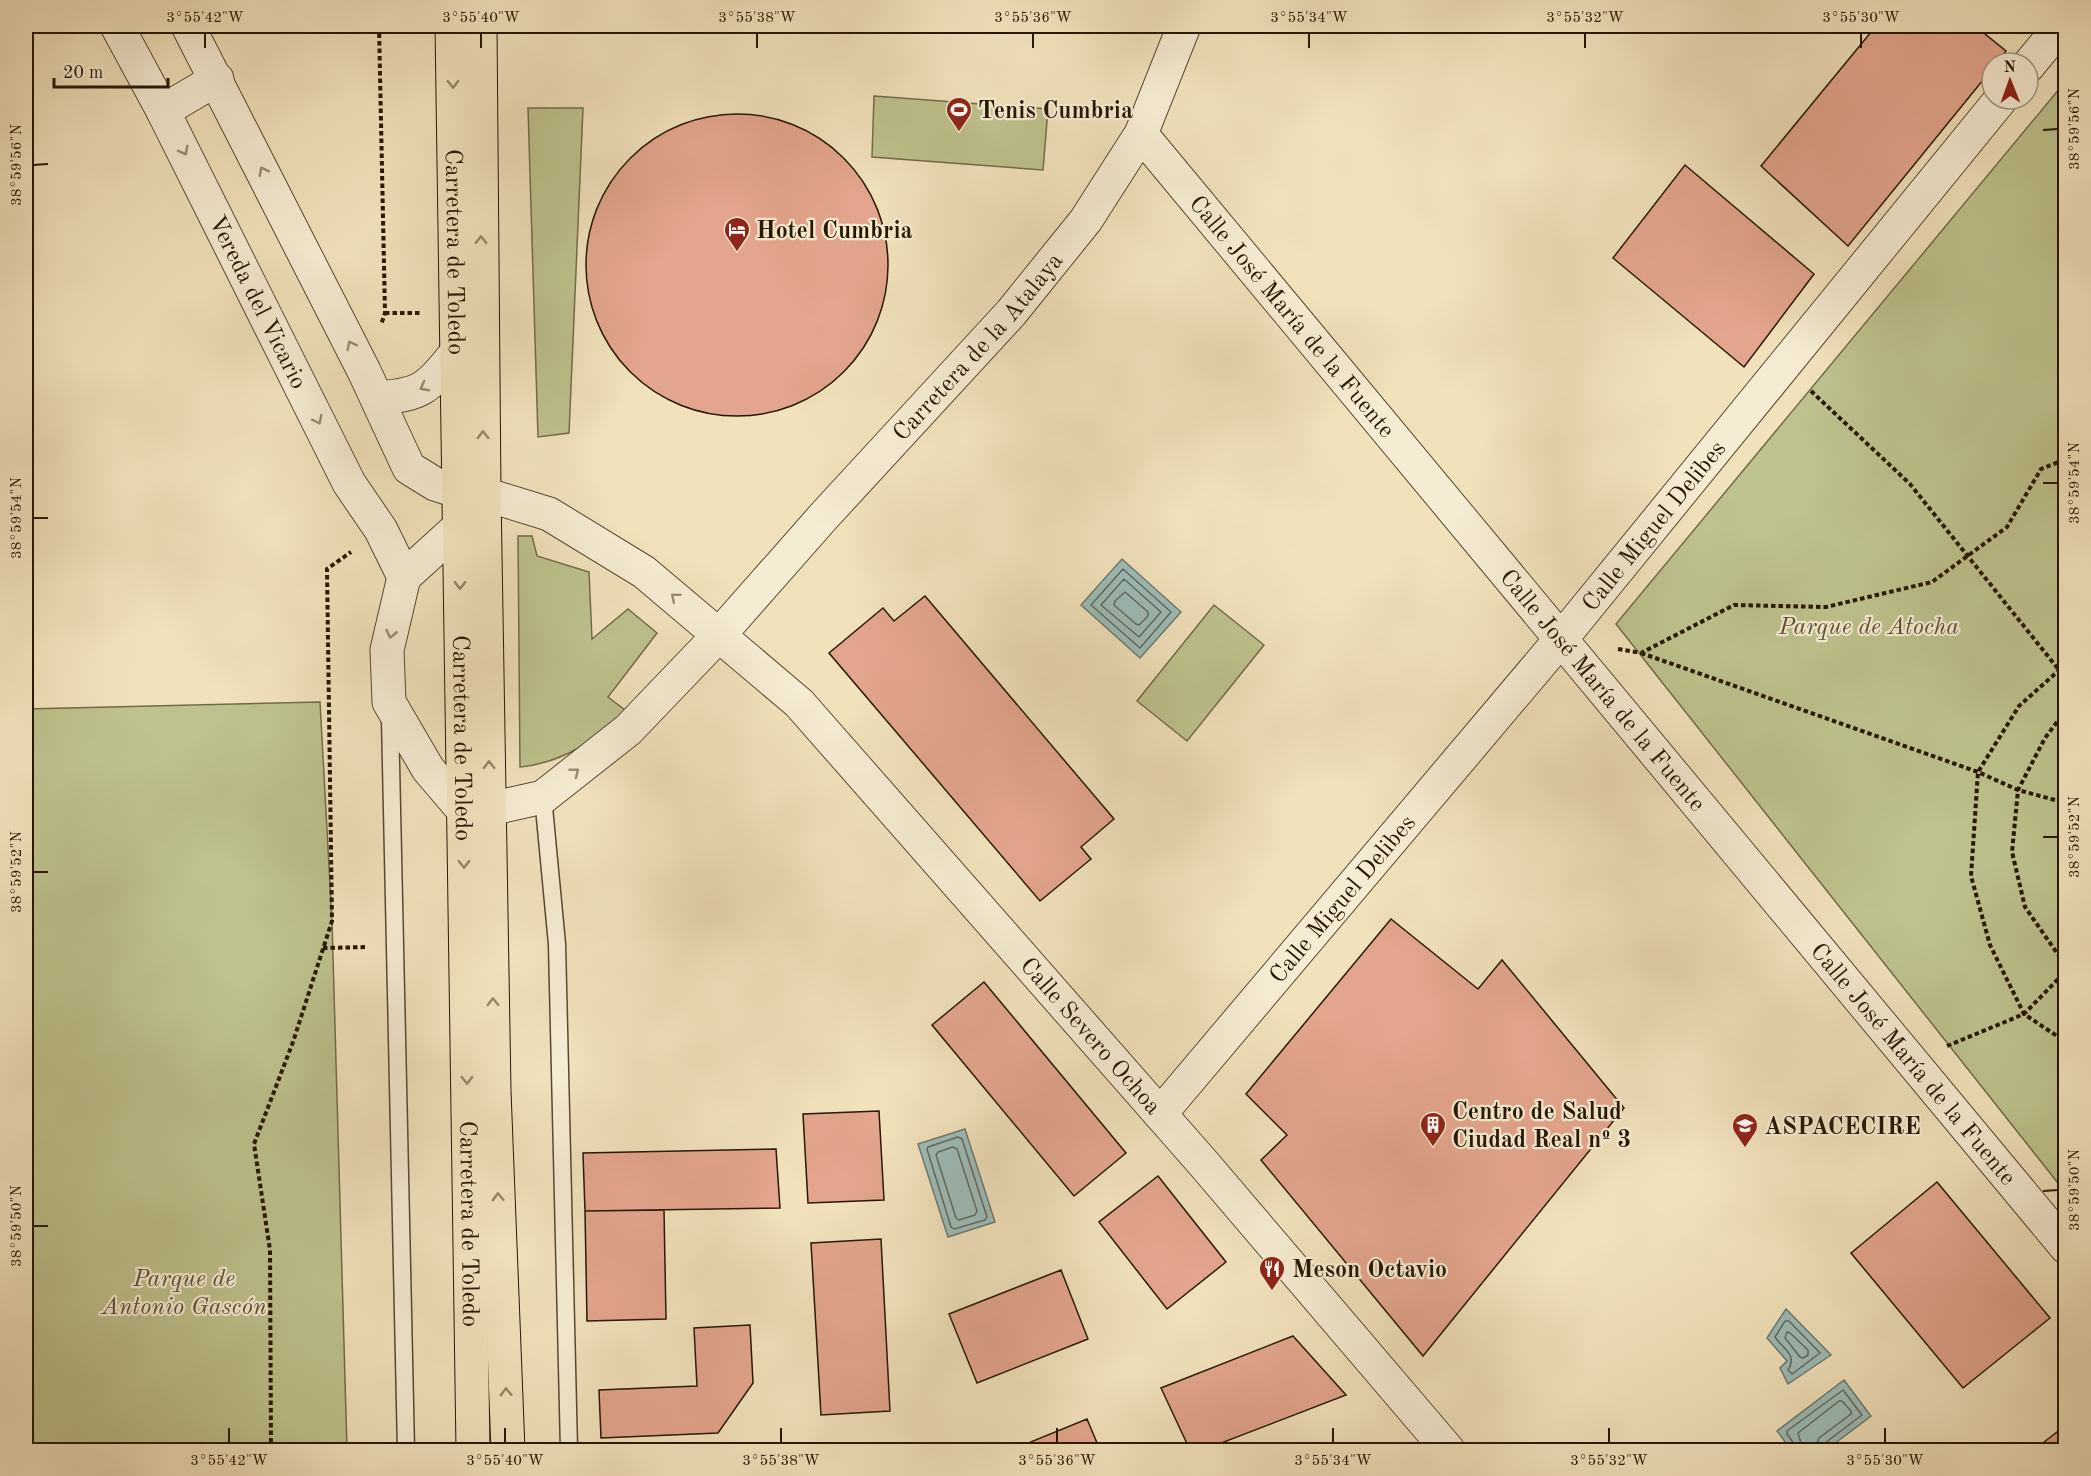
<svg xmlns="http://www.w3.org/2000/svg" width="2091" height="1476" viewBox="0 0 2091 1476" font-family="'Old Standard TT',serif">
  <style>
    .green { fill: #bec28e; stroke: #726c48; stroke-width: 1.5 }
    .water { fill: #9dbcb8; stroke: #6d7a70; stroke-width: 1.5 }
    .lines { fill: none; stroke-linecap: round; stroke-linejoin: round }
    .shore { stroke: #61695e; stroke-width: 1.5 }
    .building { fill: #e3a58d; stroke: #251603; stroke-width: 1.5 }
    .service-casing { stroke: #584931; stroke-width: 19 }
    .minor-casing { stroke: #584931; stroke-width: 35 }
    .tertiary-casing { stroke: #584931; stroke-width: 35 }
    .trunk-casing { stroke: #251603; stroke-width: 35 }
    .path { stroke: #251603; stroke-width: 4; stroke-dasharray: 4.5 3; stroke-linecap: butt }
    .service { stroke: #f6ecd3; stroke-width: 16 }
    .minor { stroke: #f6ecd3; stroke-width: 33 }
    .tertiary { stroke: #f6ecd3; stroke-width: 33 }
    .trunk { stroke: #f1e2bc; stroke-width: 33 }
    .oneway { stroke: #958669 }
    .oneway2 { stroke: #988c75 }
    .ticks { fill: none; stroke: #251603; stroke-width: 2 }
    .labels { text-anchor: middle; stroke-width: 4.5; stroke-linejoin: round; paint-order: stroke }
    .poi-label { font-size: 24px; font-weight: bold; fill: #251603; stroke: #f6ecd3; text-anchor: start }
    .street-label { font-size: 24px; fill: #251603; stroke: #f6ecd3 }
    .park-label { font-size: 24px; font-style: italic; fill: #5b5234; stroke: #f6ecd3 }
    .neatline { fill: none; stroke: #251603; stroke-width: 2 }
    .ticks-label { font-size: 15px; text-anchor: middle; fill: #251603 }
  </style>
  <rect width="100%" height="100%" fill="#f1e2bc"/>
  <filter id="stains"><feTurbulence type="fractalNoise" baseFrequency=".00333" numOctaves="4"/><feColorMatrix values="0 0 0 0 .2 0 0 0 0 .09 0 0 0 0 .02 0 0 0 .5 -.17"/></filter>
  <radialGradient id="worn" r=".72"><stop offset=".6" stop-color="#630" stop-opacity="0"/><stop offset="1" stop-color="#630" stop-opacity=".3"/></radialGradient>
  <path class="green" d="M2065,82v1110l-449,-568z
    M874,96l174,13 -5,61 -171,-13z
    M528,108h55l-14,325 -31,4z
    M518,536h14l5,20 52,16 3,67 36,-30 29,24 -49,64 21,16c-33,26 -66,50 -109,54z
    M1214,605l50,40 -77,96 -50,-40z
    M320,702l12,219 15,529h-321v-741z"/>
  <path class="water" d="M1122,559l59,53 -41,46 -59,-53z
    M965,1129l30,93 -47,15 -30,-93z
    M1786,1309l45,46 -43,29 -8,-16 7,-7 -20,-23z
    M1844,1380l27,36 -45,34h-35l-14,-19z"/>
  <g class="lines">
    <path class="shore" d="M1123,569l48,43 -31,36 -49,-43z
      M1124,579l37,33 -22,25 -38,-32z
      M1125,592l23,20v4l-9,9 -3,-1 -22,-19 1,-4z
      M958,1137l4,2 25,78 -2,3 -31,9 -3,-2 -24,-78 1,-2z
      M953,1147l4,2 20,62 -2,4 -16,5 -3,-2 -20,-63 2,-3z
      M1785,1321h4l31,32 -28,21 -4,-4c10,-15 -5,-21 -13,-33z
      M1787,1332l3,1 18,17v5l-5,3 -3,-1 -15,-19z
      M1796,1450l-1,-5 -8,-11v-3l56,-41 19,25 -37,28 -2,7
      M1803,1450l-5,-17 41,-32h3l9,10v3l-32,24 -4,12"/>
  </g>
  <path class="building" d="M1876,26h99l31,25 -9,12h-5v6l-144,177 -87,-80z
    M586 265a151 151 0 1 1 302 0a151 151 0 1 1-302 0Z
    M1685,165l129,109 -70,93 -131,-109z
    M925,596l189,223 -33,28 10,12 -51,42 -211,-248 54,-45 11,13z
    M1391,919l87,70 24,-29 122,148 -201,248 -162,-196 26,-25 -41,-41z
    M984,982l142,171 -52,43 -142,-171z
    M879,1111l5,89 -76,3 -5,-89z
    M776,1149l4,59 -195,3 -2,-58z
    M1158,1176l68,86 -59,47 -68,-87z
    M1937,1182l113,136 -87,70 -112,-135z
    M664,1210l2,109 -79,2 -2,-110z
    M881,1239l9,172 -69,4 -10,-172z
    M1061,1270l27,69 -111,44 -28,-69z
    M750,1325l3,58 -35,50 -117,5 -2,-48 98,-4 -3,-58z
    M1293,1336l53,59 -143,55h-13l-29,-62z
    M1087,1419l13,31h-89z
    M2066,1425v25h-32z
    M1731,1445l6,5h-12z"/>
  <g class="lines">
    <defs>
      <path id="service" d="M390,718l16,732
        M543,797l14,147 12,506"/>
      <g id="minor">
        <path id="s1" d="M117,26l46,85 186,372 32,47 23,47"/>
        <path id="s2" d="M188,26l176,345 45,97 26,16 25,8 24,2 65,20 95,58 155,131 405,461 244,286"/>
        <path d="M2028,66l33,-40"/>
        <path d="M163,111l54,-32"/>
        <path id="s3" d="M1141,134l925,1113"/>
        <path d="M377,398c47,-3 51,-11 80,-46"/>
        <path d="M460,526l-56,51 -17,73 2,52 39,67 35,41 27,-1 53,-12 85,-67 92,-96"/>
        <path id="s4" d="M1160,1114l401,-475 440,-540"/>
      </g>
      <g id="tertiary">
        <path id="s5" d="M720,634l104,-118 187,-203 75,-93 55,-86 43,-108"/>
      </g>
      <g id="trunk">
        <path id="s6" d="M452,26l21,1424"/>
        <path d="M480,26l4,468 10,597 14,359"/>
      </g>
    </defs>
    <use href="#service" class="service-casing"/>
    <use href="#minor" class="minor-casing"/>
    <use href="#tertiary" class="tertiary-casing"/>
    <use href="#trunk" class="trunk-casing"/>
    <path class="path" d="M379,26l6,287 -4,12
      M385,313h35
      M1811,391l99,93 149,186
      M1618,649l23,4 93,-48 92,2 106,-25 75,-55 34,-58 25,-10
      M1641,653l337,119 40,18 48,13
      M2066,664l-47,42 -41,66 -7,104 19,69 34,69 42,28
      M2066,710l-21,28 -27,52 -6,62 13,55 41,59
      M323,948l45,-1
      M1947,1046l77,-32 42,-43
      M271,1450l-1,-200 -16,-106 39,-102 39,-121 -5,-352 24,-17"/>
    <use href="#service" class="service"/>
    <use href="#minor" class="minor"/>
    <use href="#tertiary" class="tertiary"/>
    <use href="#trunk" class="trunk"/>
  </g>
  <defs><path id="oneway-chevron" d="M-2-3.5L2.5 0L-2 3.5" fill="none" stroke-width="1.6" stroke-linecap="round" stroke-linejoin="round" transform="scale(1.5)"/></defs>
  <g class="oneway">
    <use href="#oneway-chevron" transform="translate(453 84) rotate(89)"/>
    <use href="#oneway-chevron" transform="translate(481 240) rotate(-90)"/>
    <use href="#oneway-chevron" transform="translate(483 435) rotate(-91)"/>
    <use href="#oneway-chevron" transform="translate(460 585) rotate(90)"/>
    <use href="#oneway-chevron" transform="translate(489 765) rotate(-91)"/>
    <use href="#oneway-chevron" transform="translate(464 864) rotate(89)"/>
    <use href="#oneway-chevron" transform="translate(493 1002) rotate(-91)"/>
    <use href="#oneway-chevron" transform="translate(467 1080) rotate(89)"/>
    <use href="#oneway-chevron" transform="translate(498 1197) rotate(-92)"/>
    <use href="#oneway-chevron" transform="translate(506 1392) rotate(-92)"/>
  </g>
  <g class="oneway2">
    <use href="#oneway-chevron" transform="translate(184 151) rotate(63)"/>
    <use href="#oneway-chevron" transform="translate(263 171) rotate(-117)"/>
    <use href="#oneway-chevron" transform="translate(351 345) rotate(-117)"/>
    <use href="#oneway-chevron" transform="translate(424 387) rotate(152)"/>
    <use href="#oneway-chevron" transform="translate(318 420) rotate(63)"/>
    <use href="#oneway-chevron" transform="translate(675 597) rotate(-140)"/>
    <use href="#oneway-chevron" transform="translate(391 634) rotate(103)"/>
    <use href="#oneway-chevron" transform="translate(575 772) rotate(-38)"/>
  </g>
  <path class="ticks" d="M205,33v15M481,33v15M757,33v15M1033,33v15M1309,33v15M1585,33v15M1861,33v15M2043,130l15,-1M33,165l15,-1M2043,483h15M33,518h15M2043,837h15M33,872h15M2043,1191l15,-1M33,1226h15M229,1428v15M505,1428v15M781,1428v15M1057,1428v15M1333,1428v15M1609,1428v15M1885,1428v15"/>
  <defs>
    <symbol id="stadium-pin" viewBox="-11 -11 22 30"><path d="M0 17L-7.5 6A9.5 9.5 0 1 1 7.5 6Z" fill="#8f2418" stroke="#f6ecd3"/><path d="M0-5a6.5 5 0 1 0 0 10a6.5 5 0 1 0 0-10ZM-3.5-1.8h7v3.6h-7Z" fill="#fff"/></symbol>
    <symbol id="hotel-pin" viewBox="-11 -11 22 30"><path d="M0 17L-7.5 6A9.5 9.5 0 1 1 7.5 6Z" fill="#8f2418" stroke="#f6ecd3"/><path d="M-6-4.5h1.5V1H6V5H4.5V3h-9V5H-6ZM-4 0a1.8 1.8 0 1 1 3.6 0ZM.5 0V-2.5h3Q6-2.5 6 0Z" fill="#fff"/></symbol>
    <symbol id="building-pin" viewBox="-11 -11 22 30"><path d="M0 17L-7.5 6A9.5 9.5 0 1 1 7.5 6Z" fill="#8f2418" stroke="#f6ecd3"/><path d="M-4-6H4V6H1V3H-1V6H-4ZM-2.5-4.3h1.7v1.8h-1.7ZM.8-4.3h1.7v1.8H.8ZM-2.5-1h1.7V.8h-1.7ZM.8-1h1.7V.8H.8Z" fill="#fff"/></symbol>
    <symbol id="school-pin" viewBox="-11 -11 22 30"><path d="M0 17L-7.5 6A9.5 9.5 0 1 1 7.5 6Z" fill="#8f2418" stroke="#f6ecd3"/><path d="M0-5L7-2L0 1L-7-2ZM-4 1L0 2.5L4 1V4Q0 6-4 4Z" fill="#fff"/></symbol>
    <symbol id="restaurant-pin" viewBox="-11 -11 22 30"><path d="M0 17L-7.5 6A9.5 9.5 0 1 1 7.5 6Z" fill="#8f2418" stroke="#f6ecd3"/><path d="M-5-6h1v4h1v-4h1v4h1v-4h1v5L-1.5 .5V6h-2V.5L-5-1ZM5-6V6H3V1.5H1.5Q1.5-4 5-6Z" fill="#fff"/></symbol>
  </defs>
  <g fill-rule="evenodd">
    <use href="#stadium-pin" x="944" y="95" width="30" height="40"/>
    <use href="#hotel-pin" x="722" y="215" width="30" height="40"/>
    <use href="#building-pin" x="1418" y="1110" width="30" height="40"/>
    <use href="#school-pin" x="1730" y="1111" width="30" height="40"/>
    <use href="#restaurant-pin" x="1257" y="1254" width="30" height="40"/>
  </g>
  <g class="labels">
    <g class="poi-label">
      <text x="978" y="118">Tenis Cumbria</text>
      <text x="756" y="238">Hotel Cumbria</text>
      <text x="1452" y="1119">Centro de Salud<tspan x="1452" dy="28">Ciudad Real nº 3</tspan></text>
      <text x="1764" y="1134">ASPACECIRE</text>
      <text x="1292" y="1277">Meson Octavio</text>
    </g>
    <g class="street-label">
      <text dy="8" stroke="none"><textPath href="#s6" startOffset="226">Carretera de Toledo</textPath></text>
      <text dy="8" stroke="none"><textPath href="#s1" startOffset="310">Vereda del Vicario</textPath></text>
      <text dy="8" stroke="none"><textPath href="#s3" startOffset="237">Calle José María de la Fuente</textPath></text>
      <text dy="8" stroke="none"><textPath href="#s5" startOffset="386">Carretera de la Atalaya</textPath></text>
      <text dy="8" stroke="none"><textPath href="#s4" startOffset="768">Calle Miguel Delibes</textPath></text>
      <text dy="8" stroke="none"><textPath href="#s3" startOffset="723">Calle José María de la Fuente</textPath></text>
      <text dy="8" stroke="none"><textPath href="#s6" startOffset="712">Carretera de Toledo</textPath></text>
      <text dy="8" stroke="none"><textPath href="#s4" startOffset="282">Calle Miguel Delibes</textPath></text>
      <text dy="8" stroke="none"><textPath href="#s2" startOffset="1400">Calle Severo Ochoa</textPath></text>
      <text dy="8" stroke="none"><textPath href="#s3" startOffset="1209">Calle José María de la Fuente</textPath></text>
      <text dy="8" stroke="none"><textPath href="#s6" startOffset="1198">Carretera de Toledo</textPath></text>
    </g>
    <g class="park-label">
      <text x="1869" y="634">Parque de Atocha</text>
      <text x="184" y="1286">Parque de<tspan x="184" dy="28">Antonio Gascón</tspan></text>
    </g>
  </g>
  <rect width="2091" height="1476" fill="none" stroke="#f1e2bc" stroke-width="66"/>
  <g transform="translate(2010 81) rotate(359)"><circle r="28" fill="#f6ecd3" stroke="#a29680" stroke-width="1.5"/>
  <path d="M0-4.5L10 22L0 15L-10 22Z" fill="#8f2418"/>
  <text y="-9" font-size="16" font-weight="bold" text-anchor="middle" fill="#251603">N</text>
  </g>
  <path d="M54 78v9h114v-9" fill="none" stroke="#251603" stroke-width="3"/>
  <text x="63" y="78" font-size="18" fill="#251603" stroke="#f6ecd3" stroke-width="4.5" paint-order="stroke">20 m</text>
  <rect x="33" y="33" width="2025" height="1410" class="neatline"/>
  <g class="ticks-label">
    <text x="205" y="22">3°55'42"W</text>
    <text x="481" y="22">3°55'40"W</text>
    <text x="757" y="22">3°55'38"W</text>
    <text x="1033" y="22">3°55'36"W</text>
    <text x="1309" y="22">3°55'34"W</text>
    <text x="1585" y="22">3°55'32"W</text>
    <text x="1861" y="22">3°55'30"W</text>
    <text transform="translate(2074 129) rotate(-90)" y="5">38°59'56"N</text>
    <text transform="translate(16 165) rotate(-90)" y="5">38°59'56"N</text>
    <text transform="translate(2074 483) rotate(-90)" y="5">38°59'54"N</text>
    <text transform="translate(16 518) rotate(-90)" y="5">38°59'54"N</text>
    <text transform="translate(2074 837) rotate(-90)" y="5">38°59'52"N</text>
    <text transform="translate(16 872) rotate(-90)" y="5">38°59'52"N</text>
    <text transform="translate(2074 1190) rotate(-90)" y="5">38°59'50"N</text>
    <text transform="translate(16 1226) rotate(-90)" y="5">38°59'50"N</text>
    <text x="229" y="1465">3°55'42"W</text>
    <text x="505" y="1465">3°55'40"W</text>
    <text x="781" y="1465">3°55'38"W</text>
    <text x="1057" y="1465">3°55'36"W</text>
    <text x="1333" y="1465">3°55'34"W</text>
    <text x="1609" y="1465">3°55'32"W</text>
    <text x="1885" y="1465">3°55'30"W</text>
  </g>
  <rect width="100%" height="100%" filter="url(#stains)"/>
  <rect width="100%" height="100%" fill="url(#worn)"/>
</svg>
